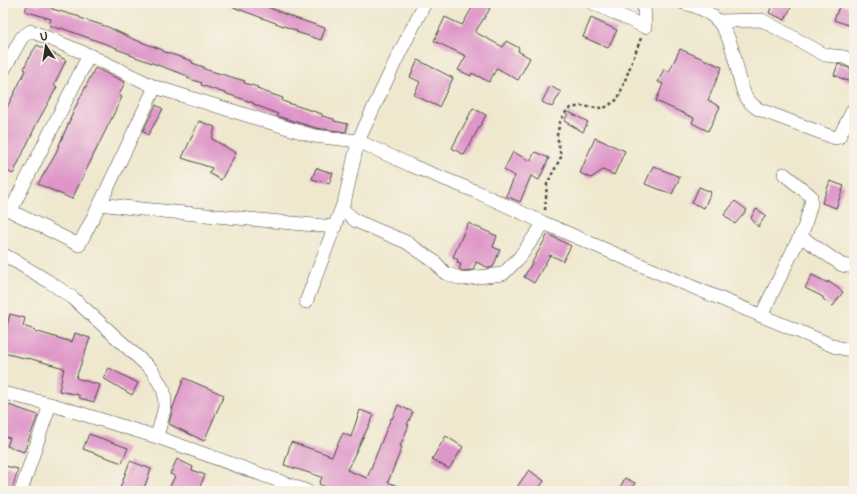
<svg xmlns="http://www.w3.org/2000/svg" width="857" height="494" viewBox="0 0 857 494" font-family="Pangolin,sans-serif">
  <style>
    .building { fill: #de95c8 }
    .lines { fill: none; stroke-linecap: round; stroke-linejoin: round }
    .minor-casing { stroke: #484743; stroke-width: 14 }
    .path { stroke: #484743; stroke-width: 2.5; stroke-dasharray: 3 3; stroke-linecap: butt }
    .minor { stroke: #fff; stroke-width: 13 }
  </style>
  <rect width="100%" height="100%" fill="#f7f3e8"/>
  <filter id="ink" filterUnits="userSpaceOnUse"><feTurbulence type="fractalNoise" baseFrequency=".025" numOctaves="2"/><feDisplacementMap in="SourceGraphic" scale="8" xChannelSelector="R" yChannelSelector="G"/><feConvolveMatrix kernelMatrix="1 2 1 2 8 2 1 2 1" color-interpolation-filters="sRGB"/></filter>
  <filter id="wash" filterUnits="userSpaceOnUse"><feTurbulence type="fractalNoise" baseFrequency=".012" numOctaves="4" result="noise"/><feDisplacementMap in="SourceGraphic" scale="16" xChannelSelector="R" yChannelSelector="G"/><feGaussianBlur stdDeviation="0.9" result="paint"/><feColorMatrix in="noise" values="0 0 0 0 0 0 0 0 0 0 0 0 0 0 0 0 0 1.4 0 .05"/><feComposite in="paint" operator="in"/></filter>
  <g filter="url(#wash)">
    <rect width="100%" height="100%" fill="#efe8ce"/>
    <g id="blocks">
      <path class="building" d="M28,3l12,3 1,-3h13l-2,6 28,8v1l28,9 25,12 30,11 -1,1 30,10v2l12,4v2l41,12 -1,2 14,4 -1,2 26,9 -1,3 40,13v2l12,3v2l14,3 -2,8 -30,-4 -39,-12 1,-2 -25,-10 1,-1 -53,-18 1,-2 -15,-5 1,-2 -58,-21v-1l-14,-5 1,-1 -56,-20 -1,1 -11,-4 2,-6 -26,-8z
        M225,3h33l34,14 33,11 -4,12 -25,-8 1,-1 -72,-27z
        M475,3h5l10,6 -15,23 28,15 3,-6 13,7 -1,3 12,7 -12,22 -21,-12 -8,14 -17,-9 -1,3 -13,-6 8,-14 -32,-15 11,-24 17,8z
        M773,3h20l-8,17 -16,-7z
        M840,4l14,5v18l-20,-7z
        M591,18l26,12 -9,18 -25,-11z
        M37,45l29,15 -12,25 3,2 -20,36 -24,51 -10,-5v-54l23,-45 -2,-1 5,-12z
        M680,49l42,18 -14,33 12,7 -12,24 -16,-8 2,-5 -38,-17 7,-17 -5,-2 6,-13 5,3z
        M418,60l35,18 -14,29 -25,-12 6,-13 -10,-5z
        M838,64l16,6 -4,12 -16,-7z
        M95,68l30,14 -6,13 3,2 -50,102 -34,-15 16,-27 21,-49z
        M550,86l11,6 -9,15 -10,-5z
        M156,105l7,4 -15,26 -5,-4z
        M473,108l13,7 -22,40 -12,-7z
        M569,112l19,10 -5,10 -19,-11z
        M199,121l16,6 -3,12 24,14 -15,27 -12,-7 3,-5 -30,-10z
        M595,138l30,13 -11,24 -11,-5 -12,8 -11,-5z
        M513,152l17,9 5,-9 14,6 -10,22 -8,-4 -11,26 -14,-6 9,-20 -11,-6z
        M653,166l27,11 -8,17 -27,-10z
        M316,168l17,5 -4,11 -17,-5z
        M830,181l14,5 -8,22 -14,-5z
        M699,187l12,5 -7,16 -12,-5z
        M735,201l12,9 -12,14 -11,-9z
        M756,209l10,6 -8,12 -7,-9z
        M468,223l29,13 -4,11 7,3 -7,17 -4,1 -13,-6 -3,8 -10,1 -4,-2 2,-5 -4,-1 1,-3 -5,-3z
        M548,234l23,12 -8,15 -13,-6 -16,28 -10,-6z
        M812,275l16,8v-2l15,11 -10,14 -10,-7v-2l-18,-9z
        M10,314l15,4 -2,8 12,4v1l37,11 3,-9 15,5 -14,40 24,7 -6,17 -15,-4v-3l-20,-4 5,-23 -36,-10v1l-25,-6v-11z
        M109,368l29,15 -6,12 -29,-17z
        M184,378l40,17 -20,46 -35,-17 4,-17z
        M3,403l35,12 -14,37 -17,-6 3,-8 -7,-2 5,-15 -5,-1z
        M398,405l15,7 -6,13h2l-9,21 2,1 -14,35 21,9h-73l-17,-7 3,-7 -38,-12 7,-23 41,14 11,-23 8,4 9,-27 14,5 -27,55 20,8 24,-60 1,1z
        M89,434l39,14 -6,15 -39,-14z
        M446,436l17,11 -14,22 -17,-10z
        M177,459l16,8 -1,3 13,5 -7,16h-30l7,-15 -5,-2z
        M130,461l21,8 -8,22h-24z
        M5,466l13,3 -6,21 -9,-2v-14z
        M529,470l15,11 -7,10h-23z
        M625,478l10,5 -4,8h-13z"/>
    </g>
  </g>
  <g filter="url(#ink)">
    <use href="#blocks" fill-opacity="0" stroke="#484743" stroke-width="1"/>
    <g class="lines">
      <defs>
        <path id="minor" d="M593,3l52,24 -1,-24
          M683,3c43,9 47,36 56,73 4,16 5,23 19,33l77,29 4,-1 15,-29
          M718,21l44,-1 63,35 19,2 10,5
          M3,71l19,-34 9,-6 58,24 66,32 159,49 44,5 52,24 67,27 67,31 113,49 179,75 18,4
          M100,204l41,5 194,18
          M3,207l76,38 21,-41 55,-117
          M342,209l14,12 50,21 29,20 10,11 17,6 41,-5 16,-16 25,-35
          M11,210l78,-155
          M800,236l42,29 12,2
          M3,254l45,27 25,17 79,72 12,21 1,15 -8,31
          M306,302l39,-103 13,-58 39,-83 28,-55
          M761,316l43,-88 7,-24v-8l-27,-22
          M3,393l47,11 107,33 150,54
          M21,491l29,-87"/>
      </defs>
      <use href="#minor" class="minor-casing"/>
      <path class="path" d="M545,210l2,-26 14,-27 -4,-22 3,-13 5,-9 6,-5 10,-2 17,2 8,-1 12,-8 23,-61"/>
      <use href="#minor" class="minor"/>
    </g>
  </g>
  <rect width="857" height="494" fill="none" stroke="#f7f3e8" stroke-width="16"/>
  <g transform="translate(46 46) rotate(348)" stroke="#f7f3e8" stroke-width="3" paint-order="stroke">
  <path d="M0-3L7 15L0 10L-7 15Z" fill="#2b2b2b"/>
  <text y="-6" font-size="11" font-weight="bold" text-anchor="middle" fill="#2b2b2b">U</text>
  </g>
</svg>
